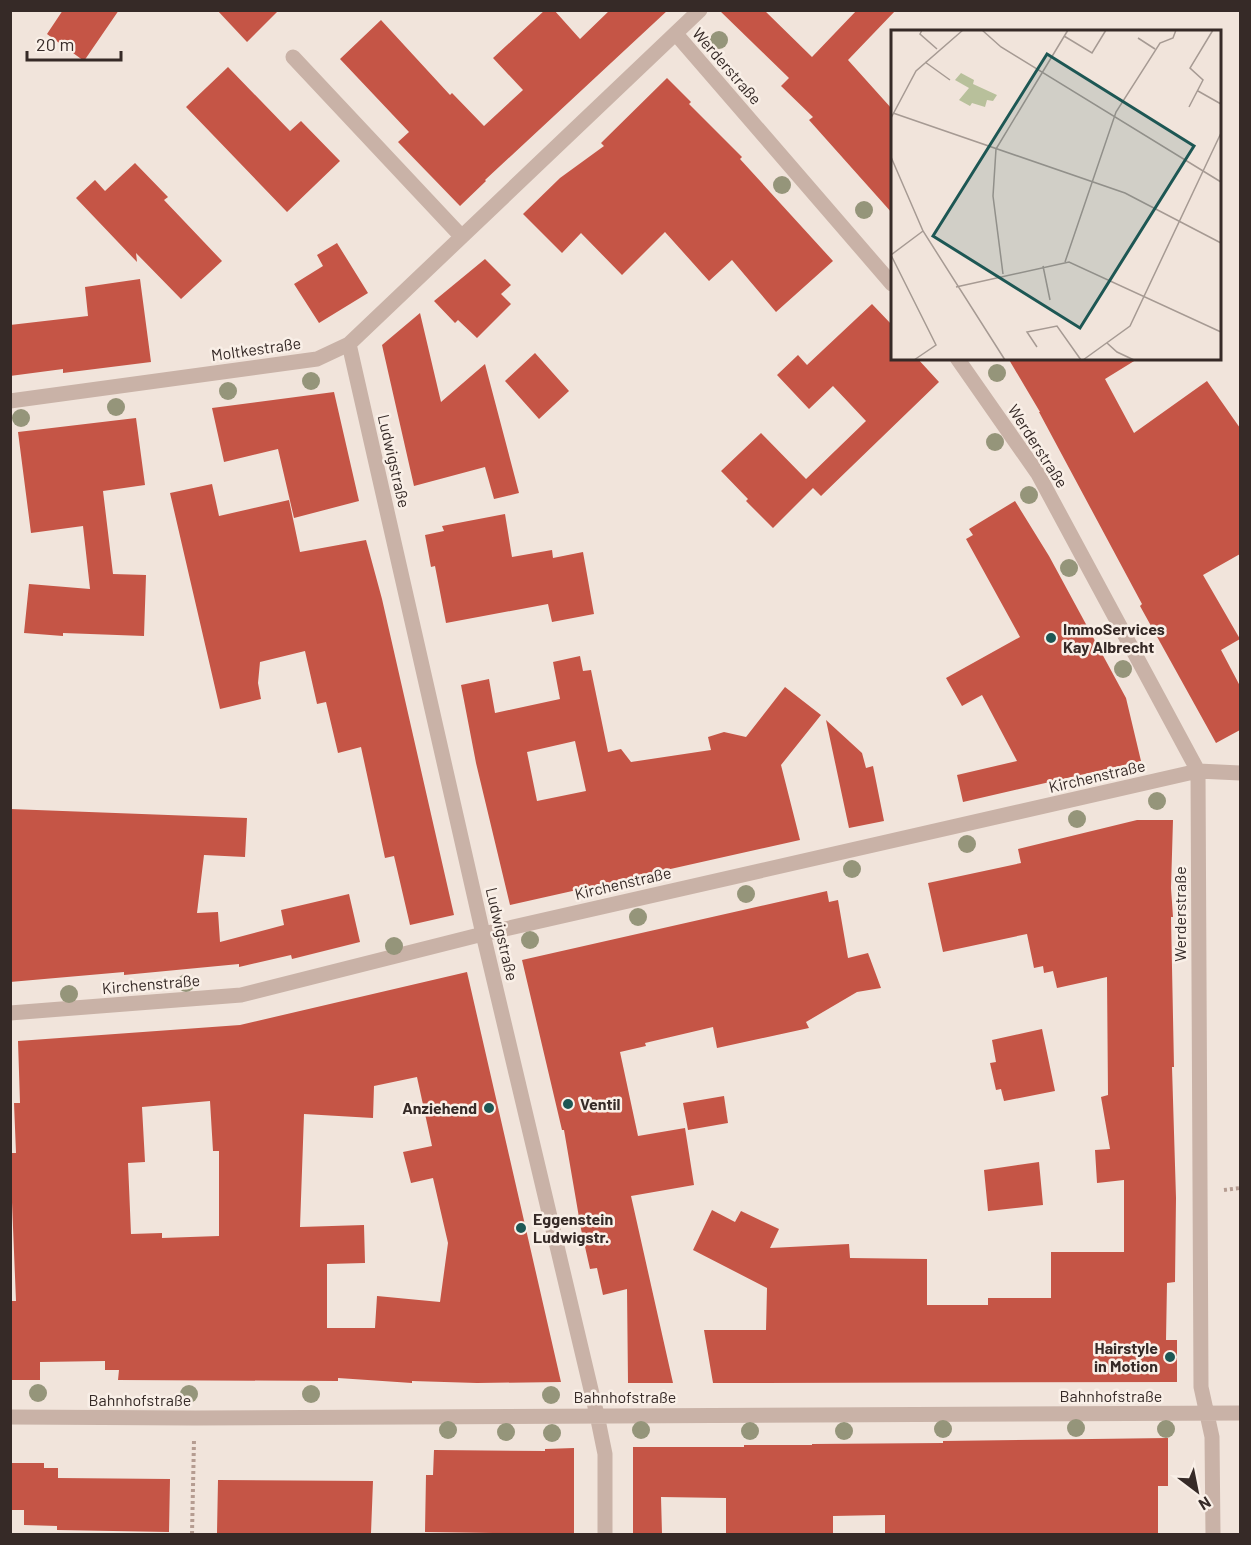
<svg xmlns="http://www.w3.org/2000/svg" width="1251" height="1545" viewBox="0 0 1251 1545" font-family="Barlow,sans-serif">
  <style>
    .building { fill: #c55546; fill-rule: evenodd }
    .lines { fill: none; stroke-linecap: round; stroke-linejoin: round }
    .path { stroke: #b59c91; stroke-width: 4; stroke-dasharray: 3 3; stroke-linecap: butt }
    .minor { stroke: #c9b2a7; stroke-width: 15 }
    .tree { fill: #95957a }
    .poi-dot { fill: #1d5754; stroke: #f9efe7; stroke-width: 2 }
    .labels { text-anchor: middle; stroke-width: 5; stroke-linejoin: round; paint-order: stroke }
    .street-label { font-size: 16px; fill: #362a27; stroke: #f9efe7 }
    .poi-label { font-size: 16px; font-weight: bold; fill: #362a27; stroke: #f9efe7; text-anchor: start }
    .inset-road { fill: none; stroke: #a69a93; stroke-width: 1.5 }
    .view { fill: #1d5754; fill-opacity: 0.15; stroke: #1d5754; stroke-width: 3 }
    .inset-edge { fill: none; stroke: #362a27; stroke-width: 3 }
  </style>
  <rect width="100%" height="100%" fill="#f1e4db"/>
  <path class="building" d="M63,10h56l-35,51 -37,-27z
    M217,10h62l-32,32z
    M545,10h9l26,29 30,-29h58l-183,170 1,1 -26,25 -62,-64 11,-10 -69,-73 41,-39 69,75 2,-2 32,33 39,-36 -30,-32z
    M719,10h45l48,47 45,-47h39l-48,50 44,49v104l-83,-93 4,-3 -32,-31 8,-8z
    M228,67l62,64 11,-10 39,40 -53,51 -101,-105z
    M667,78l24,24 -2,2 53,53 -2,2 93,102 -57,51 -44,-52 -23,21 -44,-49 -43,43 -41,-42 -19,20 -39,-39 37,-36 44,-32 -3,-3z
    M135,163l33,34 -4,3 58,61 -41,38 -45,-46 1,9 -61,-64 19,-18 10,11z
    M337,243l31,50 -49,30 -25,-39 29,-18 -6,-11z
    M485,259l26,26 -10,9 10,10 -34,34 -19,-18 -3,3 -21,-22z
    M140,279l11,83 -88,11v-4l-53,7v-51l78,-9 -3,-29z
    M872,304l20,21v33h25l22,24 -118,114 -8,-8 -40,40 -27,-27 2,-2 -27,-28 40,-38 45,46 60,-58 -33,-35 -24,23 -32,-34 21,-20 9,10z
    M420,313l21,89 44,-38 34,129 -25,6 -9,-32 -71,19 -32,-141z
    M535,353l34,38 -30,28 -34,-38z
    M1008,358h131l-34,21 29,54 73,-52 33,47v126l-37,21 37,64 -19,11 19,36v44l-24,13 -76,-137 2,-2 -103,-192h1z
    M334,392l25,109 -65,17 -16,-69 -54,13 -12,-54z
    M136,418l9,67 -42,6 10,83 33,1 -2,61 -81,-3v3l-39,-3 5,-49 61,5 -7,-63 -52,7 -13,-101z
    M212,484l7,32 70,-16 11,52 66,-12 16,59 72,316 -44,10 -16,-69 -9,2 -24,-111 -23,6 -12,-51 -9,2 -12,-53 -45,11 -2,21 3,16 -41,10 -50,-216z
    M1015,501l34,55 77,142 15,63 -178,41 -6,-27 60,-14 -35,-66 -20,11 -16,-28 74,-41 -54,-98 7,-4 -4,-6z
    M505,514l7,43 40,-7 1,8 30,-6 11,62 -42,8 -4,-18 -102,19 -11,-57 -4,1 -6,-32 19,-4 -2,-5z
    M580,656l3,15 8,-1 17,82 13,-3 10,13 80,-12 -3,-13 16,-5 22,5 39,-50 36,28 -40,50 19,75 -290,65 -34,-142 -15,-78 28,-6 6,34 65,-14 -7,-37zM575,741l11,50 -49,10 -10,-49z
    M826,720l36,33 4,15 7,-2 11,55 -35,7z
    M10,809l237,9 -2,39 -41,-2 -7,58 21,-1 2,30 64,-17 -3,-15 68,-16 11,48 -68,17 -1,-4 -52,12v-3l-115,11v-3l-114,10z
    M1137,820h36l-2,68 2,29h-2l3,150h-2l4,131 -1,84 -8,1 -1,57h11v42l-464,1 -9,-53h62l1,-42 -74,-38 19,-40 23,12 6,-11 38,18 -9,19 79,-4 1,14 77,1v46h61v-7h63v-46h73v-72l-27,3 -2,-33 15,-1 -9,-52 7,-2 -1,-118 -50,11 -4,-17 -9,2 -1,-7 -9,2 -7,-34 -84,18 -15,-69 93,-20 -3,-14z
    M827,891l2,11 9,-2 10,58 20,-5 13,35 -24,4 -51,30 3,6 -92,20 -4,-21 -68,16 1,3 -26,6 18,84 47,-8 9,57 -63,11 42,187h-45l-1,-94 -24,6 -6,-27 -7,1 -9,-40 -17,-99h-2l-40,-170z
    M467,972l94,410 -84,1 -65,-2v2l-74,-5v3l-220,-1 1,-10h-14v-9l-65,1v18h-30v-79h6l-6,-148h6l-2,-50h6l-2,-62 222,-16zM417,1077l15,69 -29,6 8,31 22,-5 15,65 -8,59 -63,-6 -2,32h-48v-64l38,-1 -1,-38 -64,2 4,-113 69,4 1,-32zM210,1101l3,50h6v85l-57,2v-5l-31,1 -3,-71 17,-1 -3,-55z
    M1042,1029l13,62 -51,10 -3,-12 -5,1 -6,-27 6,-1 -4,-22z
    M724,1096l4,27 -40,7 -5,-27z
    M1039,1162l4,43 -55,6 -4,-41z
    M1168,1438v48h-10v47l-273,1v-19l-52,1v18h-107v-36l-65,-1 1,37h-29v-87h111v-2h68v-1l131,-1v-2z
    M574,1448v86l-149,-2 1,-57h7l1,-25 111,1v-2z
    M10,1463h34v5h14v10l112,1 -1,53 -112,-2v-4l-33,-1v-15h-14z
    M218,1480l155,1 -2,52h-154z"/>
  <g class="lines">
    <path class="path" d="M1224,1190l16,-2
      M192,1534l2,-94"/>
    <path class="minor" d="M676,34l216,250
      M293,57l168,179
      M349,344l134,590 114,481 8,39v80
      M957,358l81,116 160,297 3,616 11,50 1,97
      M10,401l307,-42 32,-15 351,-334
      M10,1013l231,-18 242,-61 715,-163 42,2
      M10,1417l185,1 1045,-5"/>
  </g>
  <g class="tree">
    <circle cx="719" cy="40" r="9"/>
    <circle cx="782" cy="185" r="9"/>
    <circle cx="864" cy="210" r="9"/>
    <circle cx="997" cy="373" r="9"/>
    <circle cx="311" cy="381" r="9"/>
    <circle cx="228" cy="391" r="9"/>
    <circle cx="116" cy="407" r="9"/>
    <circle cx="21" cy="418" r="9"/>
    <circle cx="995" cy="442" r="9"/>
    <circle cx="1029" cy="495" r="9"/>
    <circle cx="1069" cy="568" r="9"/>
    <circle cx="1123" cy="669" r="9"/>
    <circle cx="1157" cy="801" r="9"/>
    <circle cx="1077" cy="819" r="9"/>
    <circle cx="967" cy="844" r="9"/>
    <circle cx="852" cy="869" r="9"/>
    <circle cx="746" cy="894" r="9"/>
    <circle cx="638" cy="917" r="9"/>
    <circle cx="530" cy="940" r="9"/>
    <circle cx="394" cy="946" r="9"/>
    <circle cx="186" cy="983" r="9"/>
    <circle cx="69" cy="994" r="9"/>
    <circle cx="38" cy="1393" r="9"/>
    <circle cx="189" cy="1394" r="9"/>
    <circle cx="311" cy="1394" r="9"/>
    <circle cx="551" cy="1395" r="9"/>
    <circle cx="1076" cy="1428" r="9"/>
    <circle cx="943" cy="1429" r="9"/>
    <circle cx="1166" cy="1429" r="9"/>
    <circle cx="448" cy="1430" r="9"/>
    <circle cx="641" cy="1430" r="9"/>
    <circle cx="750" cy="1431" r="9"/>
    <circle cx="844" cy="1431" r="9"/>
    <circle cx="506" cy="1432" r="9"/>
    <circle cx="552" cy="1433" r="9"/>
  </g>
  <g class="poi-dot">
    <circle cx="1051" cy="638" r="6"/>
    <circle cx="568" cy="1104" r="6"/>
    <circle cx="489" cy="1108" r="6"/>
    <circle cx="521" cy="1228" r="6"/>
    <circle cx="1170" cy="1357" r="6"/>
  </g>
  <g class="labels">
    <g class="street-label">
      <text transform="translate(727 66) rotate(49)" y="6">Werderstraße</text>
      <text transform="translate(256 349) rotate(-8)" y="6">Moltkestraße</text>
      <text transform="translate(1038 446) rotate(57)" y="6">Werderstraße</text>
      <text transform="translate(394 461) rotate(77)" y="6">Ludwigstraße</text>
      <text transform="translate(1097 776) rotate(-13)" y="6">Kirchenstraße</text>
      <text transform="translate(623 883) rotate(-13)" y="6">Kirchenstraße</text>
      <text transform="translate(1180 914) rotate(-90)" y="6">Werderstraße</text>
      <text transform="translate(502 934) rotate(77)" y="6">Ludwigstraße</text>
      <text transform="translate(151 984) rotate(-5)" y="6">Kirchenstraße</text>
      <text x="1111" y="1402">Bahnhofstraße</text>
      <text x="625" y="1403">Bahnhofstraße</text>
      <text x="140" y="1406">Bahnhofstraße</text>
    </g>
    <g class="poi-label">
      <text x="1063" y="635">ImmoServices<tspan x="1063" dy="18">Kay Albrecht</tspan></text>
      <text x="580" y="1110">Ventil</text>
      <text x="477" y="1114" text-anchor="end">Anziehend</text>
      <text x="533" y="1225">Eggenstein<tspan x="533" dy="18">Ludwigstr.</tspan></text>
      <text x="1158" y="1354" text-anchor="end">Hairstyle<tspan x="1158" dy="18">in Motion</tspan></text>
    </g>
  </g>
  <g transform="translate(891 30)">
    <rect width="330" height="330" fill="#f1e4db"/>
    <path d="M70,43l13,7 -1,4 24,11 -4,6 -6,-1 -2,7 -13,-4 -2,3 -11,-6 10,-12 -14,-8z" fill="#b8c09b"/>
    <path class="inset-road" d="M31,0l-2,4 17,15M91,0l19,17 220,135M173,6l28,17 14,-23M247,8l17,11M34,32l25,18M307,61l23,13M298,77l14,-27 -13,-12 23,-38M2,83l232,80 96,50M0,88l25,-47 47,-41M0,127l32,74 82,129M174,232l51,-150 44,-69 13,-5 3,-8M152,236l7,34M112,244l-10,-78 3,-47 72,-119M65,257l113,-25 152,70M216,313l10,9 17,8M146,317l-10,-15 30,-6 24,34M23,330l22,-15 -45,-90 32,-24M192,330l47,-34 91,-193"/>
    <path class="view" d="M156,24l147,92 -114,182 -147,-92z"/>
    <rect width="330" height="330" class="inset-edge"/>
  </g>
  <rect width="1251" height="1545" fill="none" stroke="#362a27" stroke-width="24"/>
  <g transform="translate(1197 1491) rotate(148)" stroke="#f9efe7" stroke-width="4.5" paint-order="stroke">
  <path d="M0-4.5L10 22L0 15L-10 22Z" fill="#362a27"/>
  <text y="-9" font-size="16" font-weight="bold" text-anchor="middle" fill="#362a27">N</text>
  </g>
  <path d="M27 51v9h94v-9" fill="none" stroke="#362a27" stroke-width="3"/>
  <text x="36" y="51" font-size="18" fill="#362a27" stroke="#f9efe7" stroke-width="4.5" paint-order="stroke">20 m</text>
</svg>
